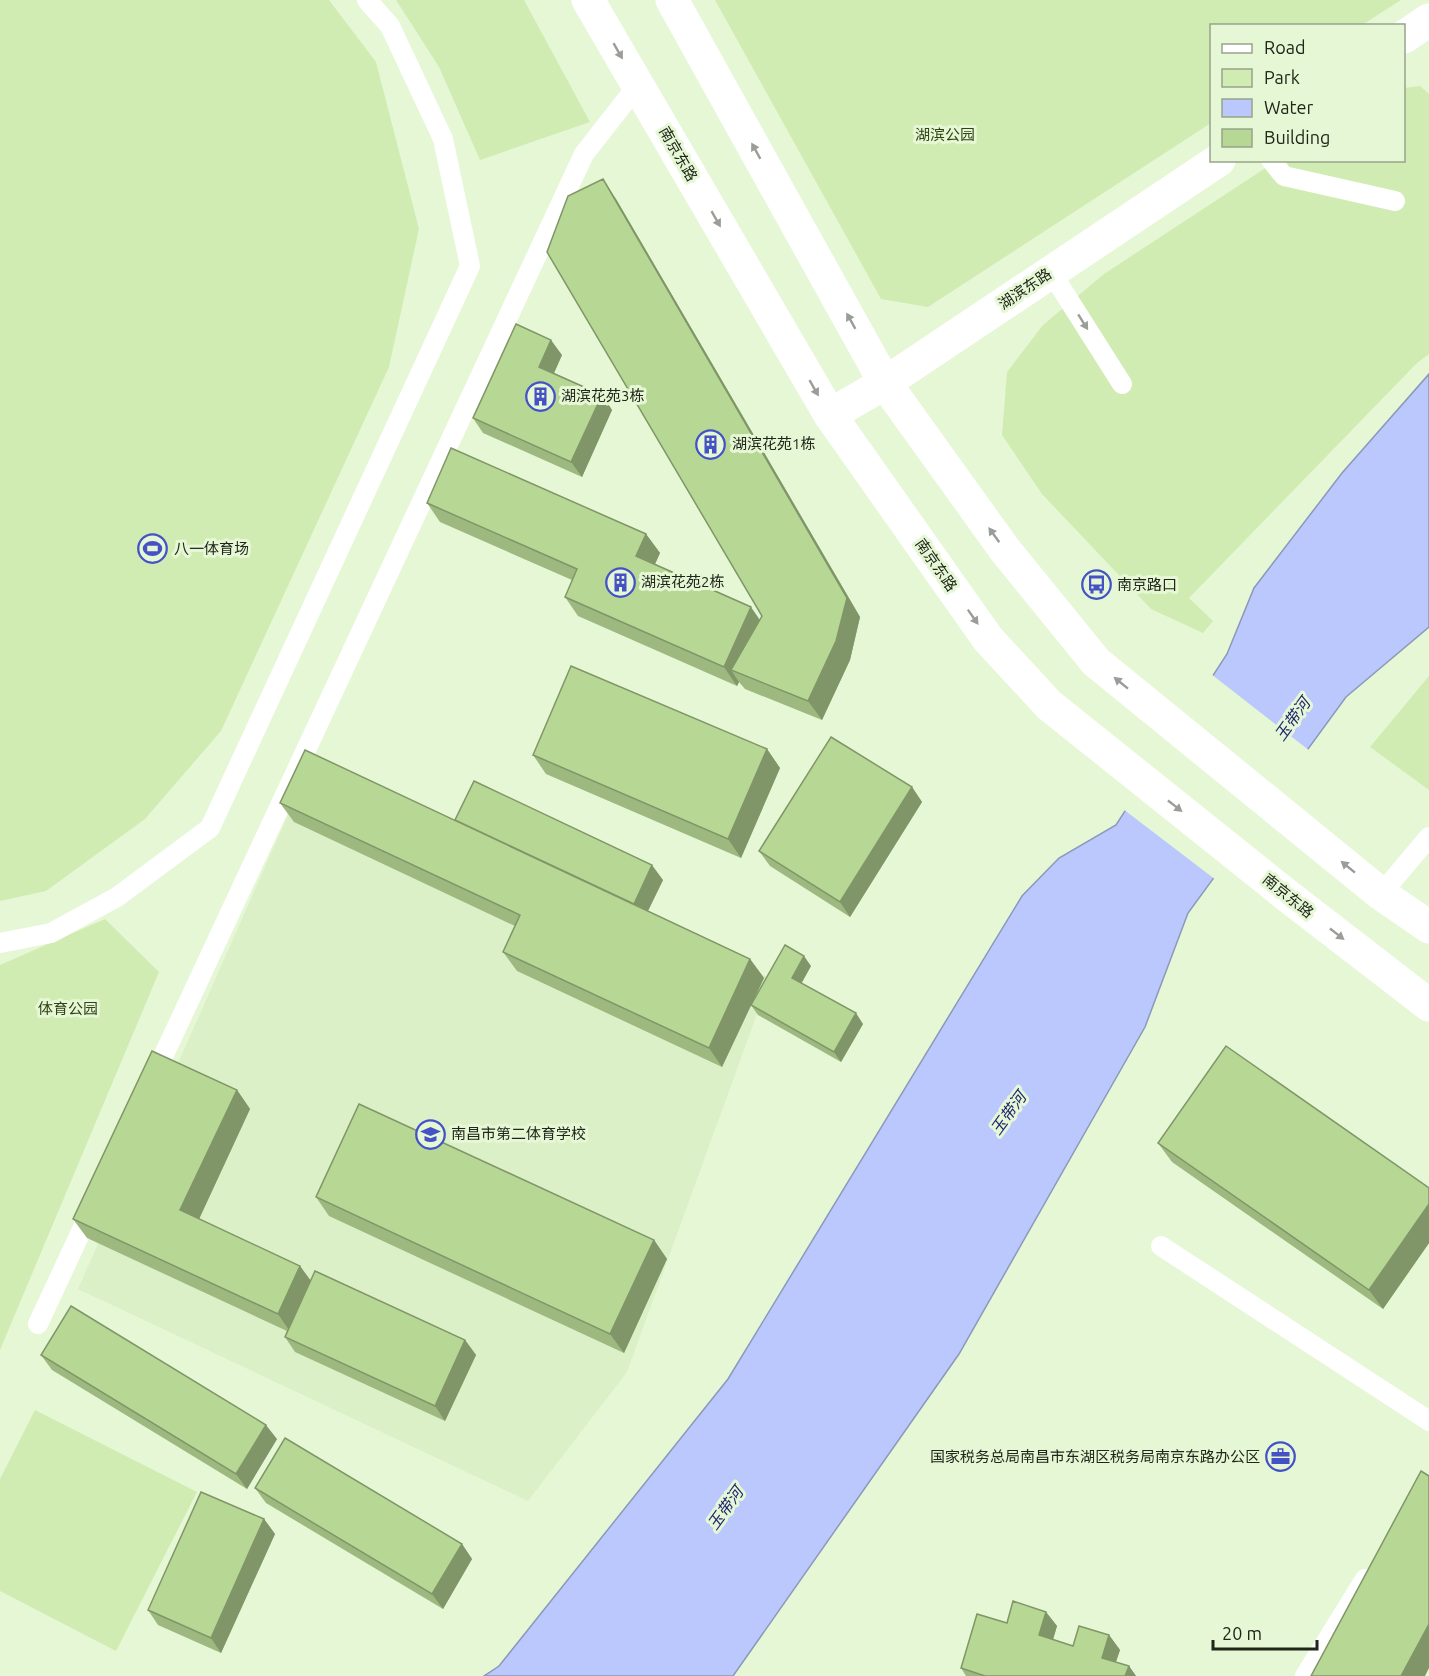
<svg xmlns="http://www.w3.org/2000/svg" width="1429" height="1676" viewBox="0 0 1429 1676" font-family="Ubuntu,'Noto Sans SC',sans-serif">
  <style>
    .built { fill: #dbf0c6 }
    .green { fill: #d0ecb2 }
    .water { fill: #bac8fd; stroke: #8c98b9; stroke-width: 1.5 }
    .pier { fill: #e6f7d5 }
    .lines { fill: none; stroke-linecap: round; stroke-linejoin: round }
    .service { stroke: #fff; stroke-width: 20 }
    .tertiary { stroke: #fff; stroke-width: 33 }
    .secondary { stroke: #fff; stroke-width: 33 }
    .wall { fill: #9db980 }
    .shaded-wall { fill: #809668 }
    .building { fill: #b7d795; stroke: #809668; stroke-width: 1.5 }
    .oneway { fill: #9b9e98 }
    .labels { text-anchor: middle; stroke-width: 6; stroke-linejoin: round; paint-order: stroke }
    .park-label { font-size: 15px; fill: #2f4314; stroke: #e6f7d5 }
    .street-label { font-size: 15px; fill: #20271a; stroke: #e6f7d5 }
    .poi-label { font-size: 15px; fill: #20271a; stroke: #e6f7d5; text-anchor: start }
    .water-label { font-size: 16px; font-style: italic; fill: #1f256f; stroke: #e6f7d5 }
  </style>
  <rect width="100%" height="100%" fill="#e6f7d5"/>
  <path class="built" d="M312,761l458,217 -143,394 -99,129 -450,-212z"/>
  <path class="green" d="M0,0h329l47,62 43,167 -30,138 -168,364 -76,88 -99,72 -46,10z
    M396,0h128l66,122 -110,38 -41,-93z
    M715,0h686l-39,25 -150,1 -1,97 -283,184 -47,-8z
    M1420,86l9,8v260l-12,9 -228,235 24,23 -10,12 -52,-24 -109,-115 -40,-59 5,-63 36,-47 61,-51 172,-113 128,-1v-72z
    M1429,676v114l-59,-43z
    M105,919l54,53 -159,378v-385z
    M35,1410l162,82 -81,159 -116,-60v-112z"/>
  <path class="water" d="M1429,374v253l-83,70 -158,216 -43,114 -186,327 -226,322h-249l15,-10 229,-287 294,-483 37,-38 57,-33 111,-171 27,-66 88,-115z"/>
  <path class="pier" d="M1211,674l99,77 -94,129 -93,-71z"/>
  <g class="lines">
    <path class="service" d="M1271,160l13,16 111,25
      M1051,272l71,112
      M1381,894l48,-57
      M0,943l51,-10 66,-36 93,-69 260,-562 -27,-127 -53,-113 -23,-26
      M153,1078l431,-924 54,-69
      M1161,1246l268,175
      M38,1324l54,-116
      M1305,1676l60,-97"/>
    <path class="tertiary" d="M1404,37l25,-17
      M830,415l55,-32 334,-223"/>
    <path class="secondary" d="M588,0l242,415 158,224 61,66 240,192 140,108
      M672,0l213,383 120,167 91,112 285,232 48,33"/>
  </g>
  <path class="wall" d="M616,199l244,418 -10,43 -28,60 -77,-31 -6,-7 -2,4 -159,-70 -13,-19 7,-17 -132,-58 -13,-19 219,31 14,19 -5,11 105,56 2,-4z
    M562,355l-8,18 48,22 10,15 -30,67 -99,-44 -10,-15z
    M767,749l13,19 -39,90 -195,-84 -13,-19z
    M912,787l10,15 -72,115 -80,-51 -11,-15z
    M280,803l176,18 207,59 -15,31 102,48 14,19 -13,27 60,-39 -10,17 62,41 -22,38 -83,-47 -7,-10 -29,62 -205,-96 -14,-19 12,-26 -221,-104z
    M237,1090l13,19 -51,110 101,47 10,15 155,59 11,15 -31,66 -150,-69 -10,-15 2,-6 -200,-93 -14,-19z
    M1158,1143l271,45v55l-46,66 -211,-147z
    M316,1197l338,43 13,19 -43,94 -295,-137z
    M41,1355l236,84 -30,50 -195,-119z
    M255,1488l207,56 10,15 -29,50 -177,-106z
    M264,1519l11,15 -54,119 -63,-28 -10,-15z
    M1046,1612l11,14 -4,13 20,7 36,-11 11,15 -4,12 13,4 7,10h-170l-5,-8z"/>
  <path class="shaded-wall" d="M603,179l13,20 244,418 -10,43 -28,60 -14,-19z
    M551,340l11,15 -12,27 -11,-15z
    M602,395l10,15 -30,67 -11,-15z
    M646,534l14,19 -10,22 -14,-19z
    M751,607l13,19 -33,44 8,12 -2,4 -13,-19z
    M767,749l13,19 -39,90 -13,-19z
    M912,787l10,15 -72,115 -10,-15z
    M652,865l11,15 -19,39 -10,-15z
    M804,956l7,10 -12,22 -7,-10z
    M750,959l14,19 -42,89 -13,-19z
    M856,1013l7,11 -22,38 -7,-10z
    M237,1090l13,19 -56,121 -14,-20z
    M1429,1204v39l-46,66 -14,-19z
    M654,1240l13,19 -43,94 -14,-19z
    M300,1266l14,19 -23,48 -13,-19z
    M465,1340l11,15 -31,66 -10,-15z
    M266,1425l11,14 -30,50 -11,-15z
    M264,1519l11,15 -54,119 -10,-15z
    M462,1544l10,15 -29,50 -11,-15z
    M1046,1612l11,14 -7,24 -11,-15z
    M1429,1624v44l-4,8h-24z
    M1109,1635l11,15 -8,23 -10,-15z
    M1129,1666l7,10h-11z"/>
  <path class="building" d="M603,179l244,419 -11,43 -28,60 -77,-31 31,-54 -215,-364 21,-56z
    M516,324l35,16 -12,27 63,28 -31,67 -98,-44z
    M451,448l195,86 -10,22 115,51 -27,60 -159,-70 12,-28 -150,-66z
    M571,666l196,83 -39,90 -195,-84z
    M831,737l81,50 -72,115 -81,-51z
    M305,750l445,209 -41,89 -206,-96 17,-37 -240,-112z
    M474,781l178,84 -18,39 -179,-84z
    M785,945l19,11 -12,22 64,35 -22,39 -83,-47z
    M1226,1046l203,142v16l-60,86 -211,-147z
    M152,1051l85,39 -57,120 120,56 -22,48 -205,-95z
    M359,1104l295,136 -44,94 -294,-137z
    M315,1271l150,69 -30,66 -150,-69z
    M71,1306l195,119 -30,49 -195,-119z
    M285,1438l177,106 -30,50 -177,-106z
    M1421,1471l8,5v148l-28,52h-90z
    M201,1492l63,27 -53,119 -63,-28z
    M1013,1601l33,11 -7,23 34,11 6,-20 30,9 -7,23 27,8 -4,10h-140l-24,-8 16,-54 30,9z"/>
  <defs><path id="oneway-solid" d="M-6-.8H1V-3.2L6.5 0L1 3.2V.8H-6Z" transform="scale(1.5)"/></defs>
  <g class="oneway">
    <use href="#oneway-solid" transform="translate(618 51) rotate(60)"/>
    <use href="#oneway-solid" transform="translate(756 151) rotate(-119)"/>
    <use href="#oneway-solid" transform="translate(716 219) rotate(60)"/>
    <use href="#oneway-solid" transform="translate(851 321) rotate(-119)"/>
    <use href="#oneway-solid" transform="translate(1083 322) rotate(58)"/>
    <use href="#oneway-solid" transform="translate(814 388) rotate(60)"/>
    <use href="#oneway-solid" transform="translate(994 535) rotate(-126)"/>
    <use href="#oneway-solid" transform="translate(973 617) rotate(55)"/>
    <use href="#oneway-solid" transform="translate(1121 683) rotate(-141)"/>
    <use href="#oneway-solid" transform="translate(1175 806) rotate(38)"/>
    <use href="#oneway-solid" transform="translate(1348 867) rotate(-141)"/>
    <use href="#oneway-solid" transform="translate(1337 934) rotate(38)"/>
  </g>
  <defs>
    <symbol id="building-ring" viewBox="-11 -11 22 22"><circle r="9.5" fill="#e6f7d5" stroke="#4452c6" stroke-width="1.5"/><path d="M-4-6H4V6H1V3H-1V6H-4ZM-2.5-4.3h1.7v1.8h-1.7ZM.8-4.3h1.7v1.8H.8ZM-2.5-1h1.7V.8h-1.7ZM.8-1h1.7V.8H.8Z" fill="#4452c6"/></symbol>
    <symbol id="stadium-ring" viewBox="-11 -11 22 22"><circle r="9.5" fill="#e6f7d5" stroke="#4452c6" stroke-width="1.5"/><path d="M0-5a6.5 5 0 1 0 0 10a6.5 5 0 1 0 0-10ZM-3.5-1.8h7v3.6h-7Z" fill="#4452c6"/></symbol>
    <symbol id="bus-ring" viewBox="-11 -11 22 22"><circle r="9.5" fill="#e6f7d5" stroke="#4452c6" stroke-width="1.5"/><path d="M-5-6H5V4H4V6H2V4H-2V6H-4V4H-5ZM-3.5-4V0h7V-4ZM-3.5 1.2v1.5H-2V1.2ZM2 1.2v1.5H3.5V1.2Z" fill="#4452c6"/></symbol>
    <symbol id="school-ring" viewBox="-11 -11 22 22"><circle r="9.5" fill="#e6f7d5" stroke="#4452c6" stroke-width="1.5"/><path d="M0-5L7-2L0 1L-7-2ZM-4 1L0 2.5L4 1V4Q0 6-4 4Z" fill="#4452c6"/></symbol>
    <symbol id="office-ring" viewBox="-11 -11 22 22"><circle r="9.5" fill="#e6f7d5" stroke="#4452c6" stroke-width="1.5"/><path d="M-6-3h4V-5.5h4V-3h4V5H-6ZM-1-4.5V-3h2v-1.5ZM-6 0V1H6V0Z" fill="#4452c6"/></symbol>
  </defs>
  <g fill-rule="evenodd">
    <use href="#building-ring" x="524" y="380" width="33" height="33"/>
    <use href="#building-ring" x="694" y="428" width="33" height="33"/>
    <use href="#stadium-ring" x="136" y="532" width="33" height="33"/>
    <use href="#building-ring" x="604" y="566" width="33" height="33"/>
    <use href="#bus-ring" x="1080" y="568" width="33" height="33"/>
    <use href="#school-ring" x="414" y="1118" width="33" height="33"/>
    <use href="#office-ring" x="1264" y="1440" width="33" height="33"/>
  </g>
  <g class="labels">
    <g class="park-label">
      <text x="945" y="140">湖滨公园</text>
      <text x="68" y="1014">体育公园</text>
    </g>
    <g class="street-label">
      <text transform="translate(678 154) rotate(60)" y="5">南京东路</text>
      <text transform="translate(1025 289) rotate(-34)" y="5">湖滨东路</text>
      <text transform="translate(936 565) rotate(55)" y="5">南京东路</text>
      <text transform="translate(1288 896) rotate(39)" y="5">南京东路</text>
    </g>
    <g class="poi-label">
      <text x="561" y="401">湖滨花苑3栋</text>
      <text x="732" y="449">湖滨花苑1栋</text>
      <text x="174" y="554">八一体育场</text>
      <text x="641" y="587">湖滨花苑2栋</text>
      <text x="1117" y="590">南京路口</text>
      <text x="451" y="1139">南昌市第二体育学校</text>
      <text x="1260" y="1462" text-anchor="end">国家税务总局南昌市东湖区税务局南京东路办公区</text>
    </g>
    <g class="water-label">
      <text transform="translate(1292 719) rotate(-54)" y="6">玉带河</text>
      <text transform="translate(1008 1113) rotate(-54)" y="6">玉带河</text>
      <text transform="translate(725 1508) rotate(-54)" y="6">玉带河</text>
    </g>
  </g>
  <rect x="1210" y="24" width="195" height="138" fill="#e6f7d5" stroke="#97a48a" stroke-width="1.5"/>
  <rect x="1222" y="44" width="30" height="9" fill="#ffffff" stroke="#97a48a" stroke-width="1.5"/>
  <text x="1264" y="54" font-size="18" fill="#20271a">Road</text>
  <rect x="1222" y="69" width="30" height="18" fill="#d0ecb2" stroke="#97a48a" stroke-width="1.5"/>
  <text x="1264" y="84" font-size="18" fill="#20271a">Park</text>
  <rect x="1222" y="99" width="30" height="18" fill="#bac8fd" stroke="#97a48a" stroke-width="1.5"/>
  <text x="1264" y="114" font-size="18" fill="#20271a">Water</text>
  <rect x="1222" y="129" width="30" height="18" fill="#b7d795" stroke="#97a48a" stroke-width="1.5"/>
  <text x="1264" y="144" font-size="18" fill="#20271a">Building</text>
  <path d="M1213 1640v9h104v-9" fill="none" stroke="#20271a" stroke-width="3"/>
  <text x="1222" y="1640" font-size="18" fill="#20271a" stroke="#e6f7d5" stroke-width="4.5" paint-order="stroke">20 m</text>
</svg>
